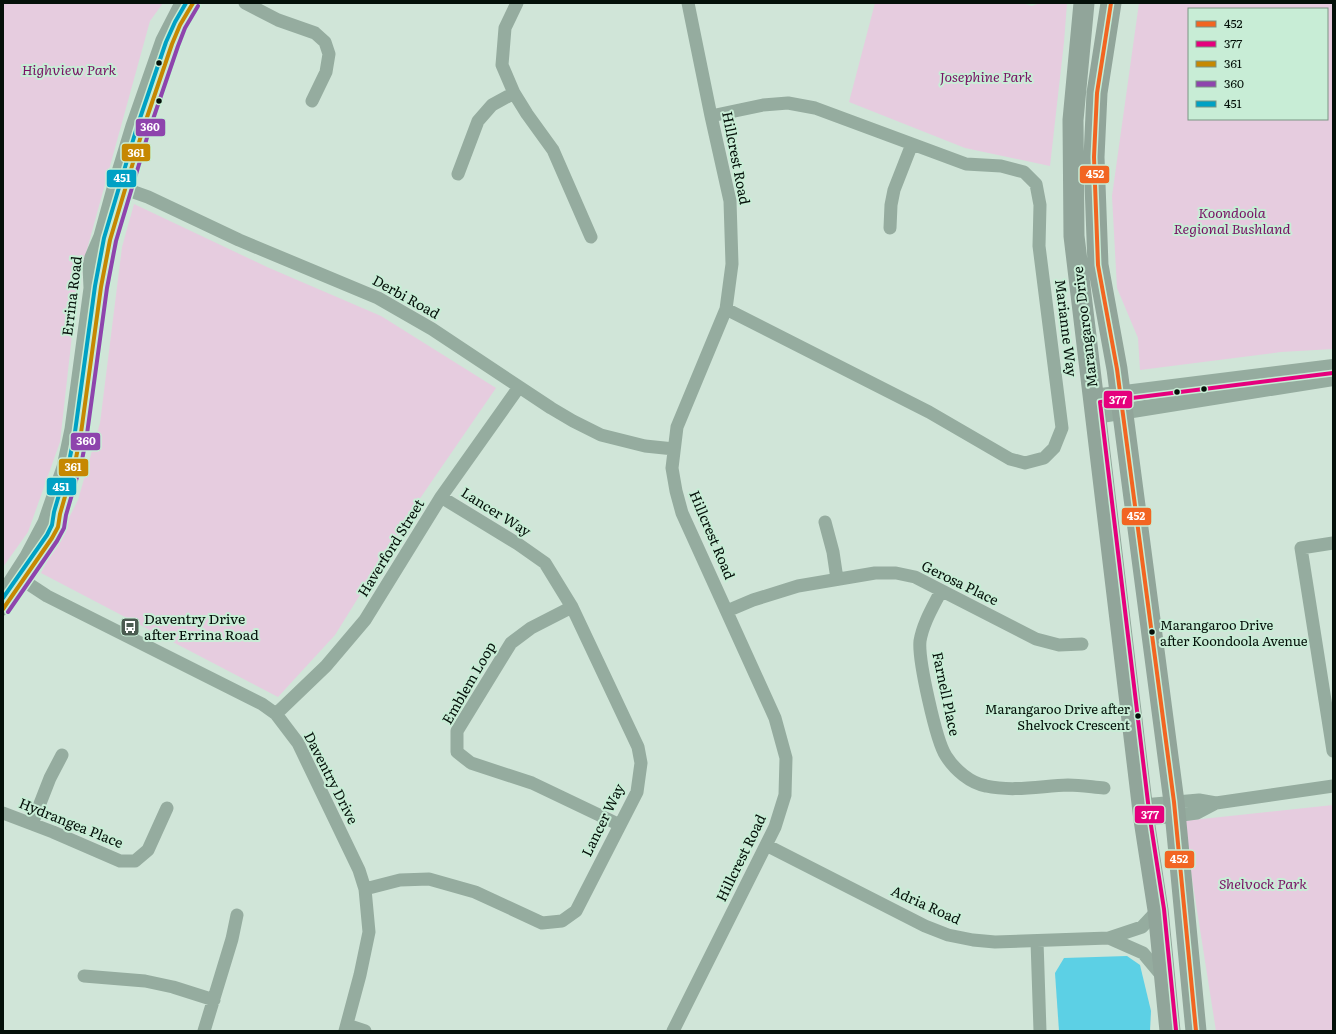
<svg xmlns="http://www.w3.org/2000/svg" width="1336" height="1034" viewBox="0 0 1336 1034" font-family="Literata,serif">
  <style>
    .green { fill: #e6ccdf; fill-rule: evenodd }
    .water { fill: #5cd0e5 }
    .lines { fill: none; stroke-linecap: round; stroke-linejoin: round }
    .minor { stroke: #95ac9f; stroke-width: 13 }
    .tertiary { stroke: #95ac9f; stroke-width: 16 }
    .primary { stroke: #91a59a; stroke-width: 21 }
    .bus-1-casing { stroke: #c8edd6; stroke-width: 7 }
    .bus-2-casing { stroke: #c8edd6; stroke-width: 7 }
    .bus-3-casing { stroke: #c8edd6; stroke-width: 7 }
    .bus-4-casing { stroke: #c8edd6; stroke-width: 7 }
    .bus-5-casing { stroke: #c8edd6; stroke-width: 7 }
    .bus-1 { stroke: #f26522; stroke-width: 4 }
    .bus-2 { stroke: #e5007d; stroke-width: 4 }
    .bus-3 { stroke: #c68802; stroke-width: 4 }
    .bus-4 { stroke: #8e44ad; stroke-width: 4 }
    .bus-5 { stroke: #00a1c4; stroke-width: 4 }
    .bus-dot { fill: #041009; stroke: #c8edd6; stroke-width: 1.5 }
    .labels { text-anchor: middle; stroke-width: 4; stroke-linejoin: round; paint-order: stroke }
    .bus-label { font-size: 13px; fill: #041009; stroke: #c8edd6; text-anchor: start }
    .park-label { font-size: 14px; font-style: italic; fill: #781164; stroke: #c8edd6 }
    .street-label { font-size: 14px; fill: #041009; stroke: #c8edd6 }
    .poi-label { font-size: 14px; fill: #041009; stroke: #c8edd6; text-anchor: start }
    .line-badge { stroke: #c8edd6; stroke-width: 1.5 }
    .badge-label { font-size: 11px; text-anchor: middle; font-weight: bold; fill: #fff }
  </style>
  <rect width="100%" height="100%" fill="#d0e5d8"/>
  <path class="green" d="M3,3h160l-13,18 -72,261 -18,160 -32,90 -25,35z
    M875,3h147l10,3 8,-3h27l-3,39 -14,124 -85,-18 -116,-46z
    M1139,3h194v346l-52,3 -141,18 -2,-32 -21,-50 -5,-92zM1189,9h138v110h-138z
    M134,204l133,63 114,49 115,72 -75,109 -86,138 -57,62 -237,-124 37,-73 22,-77 22,-176z
    M1333,805v226h-117l-33,-210z"/>
  <path class="water" d="M1127,956l13,9 11,46 -1,20h-91l-4,-58 9,-15z"/>
  <g class="lines">
    <path class="minor" d="M245,3l33,17 37,13 10,9 4,12 -3,18 -14,29
      M517,3l-12,25 -3,37 12,28 13,21 26,36 38,87
      M711,116l52,-11 25,-2 27,5 151,56 35,2 23,6 12,12 4,21 -1,41 23,182 -8,20 -10,10 -19,5 -15,-4 -81,-47 -203,-103
      M458,174l20,-53 14,-16 22,-12
      M114,185l34,12 91,43 139,58 54,31 119,79 22,13 28,14 44,11 29,3
      M890,228l1,-23 3,-15 18,-46
      M825,522l8,30 4,27
      M1333,543l-32,5 32,203
      M15,575l32,21 215,108 14,10 22,29 61,127 6,19 4,43 -9,43 -15,56
      M941,591c-8,16 -18,32 -21,50 -2,18 16,100 26,115 9,14 24,27 40,30 27,6 55,0 82,-1 12,0 24,2 36,3
      M3,592l23,-36 18,-34 19,-55 8,-38 19,-141 -1,-22 2,-9 9,-21 14,-51 18,-59 30,-86 19,-37
      M572,607l-41,21 -20,15 -54,88v21l14,11 61,20 88,42
      M3,609l49,-71 6,-11 2,-13 16,-56 5,-25 20,-146 9,-47 33,-111 29,-85 8,-19 13,-22
      M727,611l26,-11 45,-14 77,-13h21l19,4 121,62 23,6 23,-1
      M276,714l50,-48 39,-46 76,-123 78,-110
      M1143,805l56,-5 17,3
      M3,813l50,19 67,29h15l13,-11 19,-42
      M1144,820l53,-7 19,-10 117,-17
      M32,824l18,-46 12,-23
      M766,845l159,81 23,9 25,5 22,2 114,-4 33,-11 16,-17
      M365,889l35,-9 29,-1 46,13 67,31 20,-2 14,-10 61,-119 4,-29 -3,-16 -66,-140 -27,-44 -27,-19 -77,-47
      M1109,938l34,15 20,24
      M1037,941l3,90
      M84,976l61,5 28,6 41,13
      M347,1025l18,6
      M204,1031l28,-92 5,-24
      M673,1031l102,-204 10,-32 1,-37 -11,-40 -93,-205 -6,-22 -4,-23 5,-41 49,-118 6,-45 -2,-63 -19,-85 -23,-113"/>
    <path class="tertiary" d="M1093,397l240,-30
      M1095,416l238,-38"/>
    <path class="primary" d="M1084,3l-11,117 1,116 70,584 14,90 12,121
      M1111,3l-14,90 -3,64 4,108 19,104 57,433 22,229"/>
    <defs>
      <path id="bus-1" d="M1111,3l-14,90 -3,64 4,108 19,104 57,433 22,229"/>
      <path id="bus-2" d="M1176,1030l-12,-121 -14,-90 -50,-417 233,-29"/>
      <path id="bus-3" d="M3,609l49,-71 6,-11 2,-13 16,-56 5,-25 20,-146 9,-47 33,-111 29,-85 8,-19 13,-22"/>
      <path id="bus-4" d="M8,612l49,-71 7,-13 2,-13 16,-55 5,-26 20,-146 9,-47 33,-110 29,-85 7,-18 13,-22"/>
      <path id="bus-5" d="M3,598l44,-63 5,-10 2,-13 16,-55 5,-25 20,-146 9,-48 33,-111 29,-85 9,-20 11,-19"/>
    </defs>
    <use href="#bus-1" class="bus-1-casing"/>
    <use href="#bus-2" class="bus-2-casing"/>
    <use href="#bus-3" class="bus-3-casing"/>
    <use href="#bus-4" class="bus-4-casing"/>
    <use href="#bus-5" class="bus-5-casing"/>
    <use href="#bus-1" class="bus-1"/>
    <use href="#bus-2" class="bus-2"/>
    <use href="#bus-3" class="bus-3"/>
    <use href="#bus-4" class="bus-4"/>
    <use href="#bus-5" class="bus-5"/>
  </g>
  <defs>
    <symbol id="bus-square" viewBox="-11 -11 22 22"><rect x="-9" y="-9" width="18" height="18" rx="4" fill="#4b5b51" stroke="#c8edd6"/><path d="M-5-6H5V4H4V6H2V4H-2V6H-4V4H-5ZM-3.5-4V0h7V-4ZM-3.5 1.2v1.5H-2V1.2ZM2 1.2v1.5H3.5V1.2Z" fill="#fff"/></symbol>
  </defs>
  <g fill-rule="evenodd">
    <use href="#bus-square" x="119" y="616" width="22" height="22"/>
  </g>
  <g class="bus-dot">
    <circle cx="159" cy="63" r="3.5"/>
    <circle cx="159" cy="101" r="3.5"/>
    <circle cx="1204" cy="389" r="3.5"/>
    <circle cx="1177" cy="392" r="3.5"/>
    <circle cx="1152" cy="632" r="3.5"/>
    <circle cx="1138" cy="716" r="3.5"/>
  </g>
  <g class="labels">
    <g class="bus-label">
      <text x="1160" y="630">Marangaroo Drive<tspan x="1160" dy="16">after Koondoola Avenue</tspan></text>
      <text x="1130" y="714" text-anchor="end">Marangaroo Drive after<tspan x="1130" dy="16">Shelvock Crescent</tspan></text>
    </g>
    <g class="park-label">
      <text x="69" y="75">Highview Park</text>
      <text x="986" y="82">Josephine Park</text>
      <text x="1232" y="218">Koondoola<tspan x="1232" dy="16">Regional Bushland</tspan></text>
      <text x="1263" y="889">Shelvock Park</text>
    </g>
    <g class="street-label">
      <text transform="translate(736 158) rotate(79)" y="5">Hillcrest Road</text>
      <text transform="translate(72 296) rotate(-83)" y="5">Errina Road</text>
      <text transform="translate(406 297) rotate(29)" y="5">Derbi Road</text>
      <text transform="translate(1085 327) rotate(-97)" y="5">Marangaroo Drive</text>
      <text transform="translate(1066 328) rotate(83)" y="5">Marianne Way</text>
      <text transform="translate(496 512) rotate(32)" y="5">Lancer Way</text>
      <text transform="translate(712 535) rotate(67)" y="5">Hillcrest Road</text>
      <text transform="translate(391 548) rotate(-58)" y="5">Haverford Street</text>
      <text transform="translate(960 583) rotate(26)" y="5">Gerosa Place</text>
      <text transform="translate(469 683) rotate(-60)" y="5">Emblem Loop</text>
      <text transform="translate(946 694) rotate(78)" y="5">Farnell Place</text>
      <text transform="translate(331 778) rotate(63)" y="5">Daventry Drive</text>
      <text transform="translate(603 820) rotate(-64)" y="5">Lancer Way</text>
      <text transform="translate(71 823) rotate(22)" y="5">Hydrangea Place</text>
      <text transform="translate(741 858) rotate(-64)" y="5">Hillcrest Road</text>
      <text transform="translate(926 905) rotate(24)" y="5">Adria Road</text>
    </g>
    <g class="poi-label">
      <text x="144" y="624">Daventry Drive<tspan x="144" dy="16">after Errina Road</tspan></text>
    </g>
  </g>
  <g class="line-badge">
    <rect x="135" y="118" width="31" height="19" rx="4" fill="#8e44ad"/>
    <rect x="121" y="143" width="30" height="19" rx="4" fill="#c68802"/>
    <rect x="1079" y="165" width="31" height="19" rx="4" fill="#f26522"/>
    <rect x="106" y="169" width="31" height="19" rx="4" fill="#00a1c4"/>
    <rect x="1103" y="390" width="30" height="19" rx="4" fill="#e5007d"/>
    <rect x="70" y="432" width="31" height="19" rx="4" fill="#8e44ad"/>
    <rect x="58" y="458" width="31" height="19" rx="4" fill="#c68802"/>
    <rect x="46" y="477" width="31" height="19" rx="4" fill="#00a1c4"/>
    <rect x="1121" y="507" width="31" height="19" rx="4" fill="#f26522"/>
    <rect x="1134" y="805" width="31" height="19" rx="4" fill="#e5007d"/>
    <rect x="1164" y="850" width="31" height="19" rx="4" fill="#f26522"/>
  </g>
  <g class="badge-label">
    <text x="150" y="131">360</text>
    <text x="136" y="157">361</text>
    <text x="1095" y="178">452</text>
    <text x="122" y="182">451</text>
    <text x="1118" y="404">377</text>
    <text x="86" y="445">360</text>
    <text x="73" y="471">361</text>
    <text x="61" y="491">451</text>
    <text x="1136" y="520">452</text>
    <text x="1150" y="819">377</text>
    <text x="1179" y="863">452</text>
  </g>
  <rect width="1336" height="1034" fill="none" stroke="#041009" stroke-width="8"/>
  <rect x="1188" y="8" width="140" height="112" fill="#c8edd6" stroke="#7a9584"/>
  <rect x="1196" y="21" width="20" height="6" fill="#f26522" stroke="#7a9584"/>
  <text x="1224" y="28" font-size="12" fill="#041009">452</text>
  <rect x="1196" y="41" width="20" height="6" fill="#e5007d" stroke="#7a9584"/>
  <text x="1224" y="48" font-size="12" fill="#041009">377</text>
  <rect x="1196" y="61" width="20" height="6" fill="#c68802" stroke="#7a9584"/>
  <text x="1224" y="68" font-size="12" fill="#041009">361</text>
  <rect x="1196" y="81" width="20" height="6" fill="#8e44ad" stroke="#7a9584"/>
  <text x="1224" y="88" font-size="12" fill="#041009">360</text>
  <rect x="1196" y="101" width="20" height="6" fill="#00a1c4" stroke="#7a9584"/>
  <text x="1224" y="108" font-size="12" fill="#041009">451</text>
</svg>
